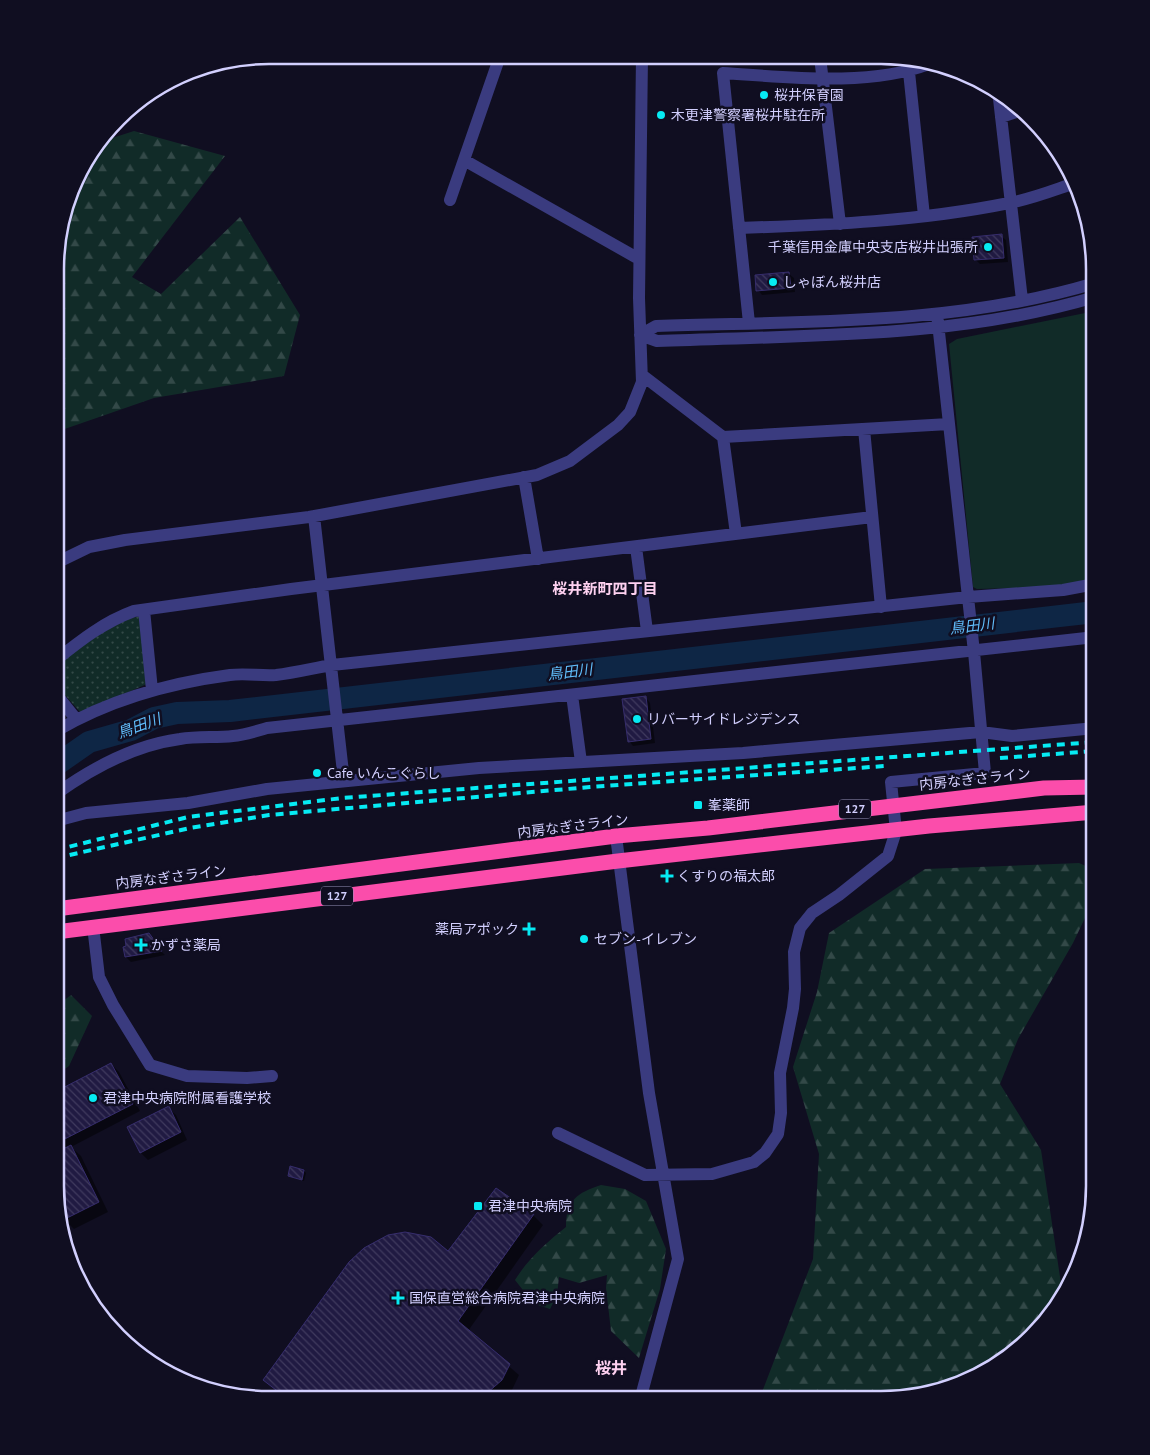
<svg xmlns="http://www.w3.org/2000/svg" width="1150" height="1455" viewBox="0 0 1150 1455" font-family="'PT Sans','Noto Sans JP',sans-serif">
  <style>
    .green { fill: #112b28 }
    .forest { fill: url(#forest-firs) }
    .park { fill: url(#park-dots) }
    .shadow { fill: #0007 }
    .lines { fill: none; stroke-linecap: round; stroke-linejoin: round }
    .river { stroke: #0e2645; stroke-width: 22 }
    .building { fill: url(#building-back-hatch); stroke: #362d6d }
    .minor { stroke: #3a3b7f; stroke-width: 12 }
    .highway { stroke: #fb4dab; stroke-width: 15 }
    .rail { stroke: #06eaf3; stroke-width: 4; stroke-dasharray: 8 6; stroke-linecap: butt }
    .poi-dot { fill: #06eaf3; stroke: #100e21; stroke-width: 2 }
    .labels { text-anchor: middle; stroke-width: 5; stroke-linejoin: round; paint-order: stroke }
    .shield { fill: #100e21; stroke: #9895bc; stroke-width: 1 }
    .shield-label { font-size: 12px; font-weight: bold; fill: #d2cffe }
    .poi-label { font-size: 14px; fill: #d2cffe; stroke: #100e21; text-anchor: start }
    .street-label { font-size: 14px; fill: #d2cffe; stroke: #100e21 }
    .neighbourhood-label { font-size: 15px; font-weight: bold; fill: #fed1f0; stroke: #100e21 }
    .water-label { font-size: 15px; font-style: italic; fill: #60bdfb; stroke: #100e21 }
    .quarter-label { font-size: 16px; font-weight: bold; fill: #fed1f0; stroke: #100e21 }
    .rim { fill: none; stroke: #d2cffe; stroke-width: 2.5 }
  </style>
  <defs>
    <pattern id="forest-firs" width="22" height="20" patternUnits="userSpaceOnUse" patternTransform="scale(1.25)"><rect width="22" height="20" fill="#112b28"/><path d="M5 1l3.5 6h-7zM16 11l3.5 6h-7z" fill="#334948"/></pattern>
    <pattern id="park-dots" width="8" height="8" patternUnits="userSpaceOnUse" patternTransform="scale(1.25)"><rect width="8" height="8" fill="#112b28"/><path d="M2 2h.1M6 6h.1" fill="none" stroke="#334948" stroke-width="1.8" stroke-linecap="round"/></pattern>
    <pattern id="building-back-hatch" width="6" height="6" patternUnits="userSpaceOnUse" patternTransform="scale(1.25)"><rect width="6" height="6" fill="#201a42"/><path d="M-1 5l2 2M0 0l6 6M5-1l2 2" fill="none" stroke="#403a5e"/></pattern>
  </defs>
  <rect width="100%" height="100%" fill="#100e21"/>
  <path class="green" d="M1095,311v269l-34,7 -84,2 -4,-2 -24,-243 8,-5z"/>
  <path class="forest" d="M134,131l91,25 -93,121 29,17 79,-77 60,98 -16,61 -130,22 -98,34 1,-192 26,-78 17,-20z
    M1079,863l16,7v27l-22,46 -55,96 -18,45 41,66 22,147 -4,8 -71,67 -93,28h-136l54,-141 6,-105 -26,-87 24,-75 12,-59 96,-64z
    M71,995l21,21 -23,50 -14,10v-69z
    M601,1185l24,4 21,12 20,48 -6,40 -21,69 -28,-27 -5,-43 1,-13 -28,8 -20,-6 -2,18 -7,14 -16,-5 -19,-24c13,-21 32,-38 51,-53 0,-27 11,-34 35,-42z"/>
  <path class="park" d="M141,616l8,67 -68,30 -25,-28 2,-22 55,-41z"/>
  <path class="shadow" d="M1001,236l5,4 2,22 -28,2 -5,-5z
    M789,274l5,4 1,14 -33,3 -4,-5z
    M646,698l4,5 5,40 -22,3 -4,-5z
    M149,935l10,10 1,5 5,5 -34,7 -5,-5 -1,-9z
    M111,1064l8,8 21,39 -69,36 10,9 27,56 -34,17 -10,-10 -7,-14 -2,-18v-94z
    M168,1108l8,7 11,25 -39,20 -7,-7 -12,-26z
    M304,1171l2,2 -2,8 -15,-5z
    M533,1215l10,10 -75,106 51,44 -7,15 -12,10h-213l-22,-20 183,-127z"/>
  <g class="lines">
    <path class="river" d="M56,765l33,-23 42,-12 23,-12 23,-5 53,-2 865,-99"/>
  </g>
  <path class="building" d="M1002,234l2,24 -30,2 -2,-23z
    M789,272l2,16 -35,3 -1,-16z
    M646,696l5,43 -23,3 -6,-43z
    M149,933l13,18 -37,6 -2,-10 3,-1 -1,-7z
    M111,1063l22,41 -78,40v-52z
    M169,1106l12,26 -41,21 -13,-26z
    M71,1145l28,57 -36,18 -5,-11 -3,-22v-34z
    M290,1166l14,4 -2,10 -14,-4z
    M496,1188l38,26 -76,107 52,43 -8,16 -23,20h-73l-8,-7 -5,7h-104l-26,-20 86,-118 15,-14 24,-13 17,-3 26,5 17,14z"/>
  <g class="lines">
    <path class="minor" d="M820,57l20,167
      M909,72l15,144
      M998,90l24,210
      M1001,117l18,-6
      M464,160l175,99
      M450,200l50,-144
      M739,228c90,-3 181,-7 270,-25 23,-4 45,-13 66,-20
      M749,323l-26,-250c64,4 146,14 206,-9
      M640,335l16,-9c147,-5 296,0 439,-43
      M640,335l17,6c147,-6 296,-2 438,-44
      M642,375l81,62 226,-13
      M864,429l17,178
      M723,437l13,97
      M524,477l14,82
      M314,516l30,265
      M636,547l11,84
      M56,563l33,-16 36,-7 184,-23 228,-42 33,-14 48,-36 12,-13 12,-30 -3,-84 3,-242
      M144,610l8,80
      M56,660c25,-20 48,-38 78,-49l157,-22 581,-72
      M56,694l20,25
      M572,695l9,67
      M56,731c53,-31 113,-48 174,-56 15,-2 31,1 46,0 19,-2 38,-7 56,-10l636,-68 95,-7 32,-6
      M56,794c36,-26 79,-49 124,-55 18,-3 36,-1 53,-3 12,-1 23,-5 34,-8l828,-91
      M56,821l30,-8 102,-10 79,-14 212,-21 264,-15 238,-21 31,4 83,-8
      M616,836l33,257 29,166 -38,141
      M93,926l6,51 14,28 37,60 37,11 60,2 25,-2
      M558,1133l87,42 67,-1 42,-12 11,-9 13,-19 3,-21 -1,-40 13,-65 2,-19 -1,-37 6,-24 12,-15 27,-18 49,-39 8,-25 -5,-49 94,-9 -11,-121 -37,-338"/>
    <path class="highway" d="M56,909l560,-73 92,-8 336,-40 51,-1
      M56,932l562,-71 311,-35 166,-14"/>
    <path class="rail" d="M1000,758l95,-7
      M56,850l132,-33 154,-19 753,-56
      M56,858l134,-30 79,-13 321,-28 295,-21"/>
  </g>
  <g class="poi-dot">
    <circle cx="764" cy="95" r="5"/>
    <circle cx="661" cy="115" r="5"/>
    <circle cx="988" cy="247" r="5"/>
    <circle cx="773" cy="282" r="5"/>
    <circle cx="637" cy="719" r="5"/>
    <circle cx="317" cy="773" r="5"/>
    <rect x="693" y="800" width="10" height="10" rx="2.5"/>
    <path d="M664.5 868.5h5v5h5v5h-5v5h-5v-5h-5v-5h5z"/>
    <path d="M526.5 921.5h5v5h5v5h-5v5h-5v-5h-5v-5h5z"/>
    <circle cx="584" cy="939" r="5"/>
    <path d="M138.5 937.5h5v5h5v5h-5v5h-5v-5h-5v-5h5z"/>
    <circle cx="93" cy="1098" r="5"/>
    <rect x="473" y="1201" width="10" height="10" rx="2.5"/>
    <path d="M395.5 1290.5h5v5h5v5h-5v5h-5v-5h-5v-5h5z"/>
  </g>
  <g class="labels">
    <g class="shield">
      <rect x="839" y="799.5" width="32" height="19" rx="4"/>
      <rect x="321" y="886.5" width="32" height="19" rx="4"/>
    </g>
    <g class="shield-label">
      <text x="855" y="813">127</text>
      <text x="337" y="900">127</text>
    </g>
    <g class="poi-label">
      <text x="774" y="100">桜井保育園</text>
      <text x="671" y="120">木更津警察署桜井駐在所</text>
      <text x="978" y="252" text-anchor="end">千葉信用金庫中央支店桜井出張所</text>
      <text x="783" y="287">しゃぼん桜井店</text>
      <text x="647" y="724">リバーサイドレジデンス</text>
      <text x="327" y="778">Cafe いんこぐらし</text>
      <text x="708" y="810">峯薬師</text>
      <text x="677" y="881">くすりの福太郎</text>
      <text x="519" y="934" text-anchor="end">薬局アポック</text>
      <text x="594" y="944">セブン-イレブン</text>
      <text x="151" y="950">かずさ薬局</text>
      <text x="103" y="1103">君津中央病院附属看護学校</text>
      <text x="488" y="1211">君津中央病院</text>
      <text x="409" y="1303">国保直営総合病院君津中央病院</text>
    </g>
    <g class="street-label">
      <text transform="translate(975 779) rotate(-6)" y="5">内房なぎさライン</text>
      <text transform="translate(573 826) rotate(-7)" y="5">内房なぎさライン</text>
      <text transform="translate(171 877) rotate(-7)" y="5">内房なぎさライン</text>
    </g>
    <g class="neighbourhood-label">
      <text x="605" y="594">桜井新町四丁目</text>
    </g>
    <g class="water-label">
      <text transform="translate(972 626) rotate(-7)" y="5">鳥田川</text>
      <text transform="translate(570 672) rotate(-7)" y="5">鳥田川</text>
      <text transform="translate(139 726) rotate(-20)" y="5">鳥田川</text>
    </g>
    <g class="quarter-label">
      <text x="611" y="1374">桜井</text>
    </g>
  </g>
  <path d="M0 0H1150V1455H0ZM269 64H881A205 205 0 0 1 1086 269V1186A205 205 0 0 1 881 1391H269A205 205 0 0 1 64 1186V269A205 205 0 0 1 269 64Z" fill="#100e21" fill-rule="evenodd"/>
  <path class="rim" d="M269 64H881A205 205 0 0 1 1086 269V1186A205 205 0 0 1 881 1391H269A205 205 0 0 1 64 1186V269A205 205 0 0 1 269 64Z"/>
</svg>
